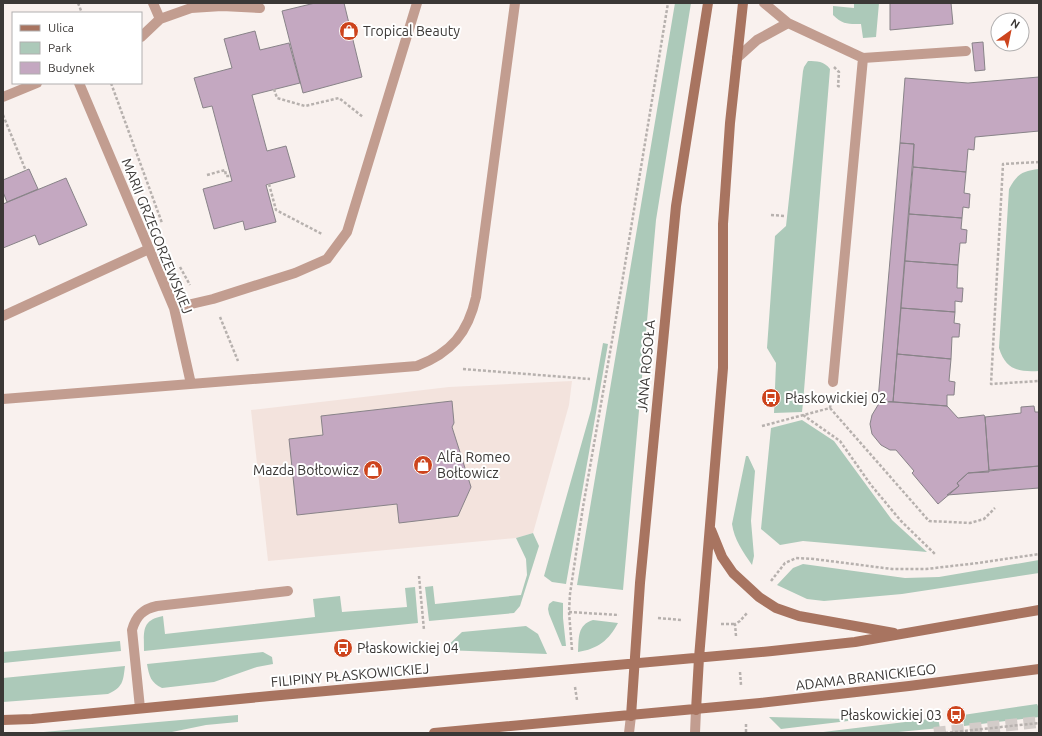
<svg xmlns="http://www.w3.org/2000/svg" width="1042" height="736" viewBox="0 0 1042 736" font-family="Ubuntu,sans-serif">
  <style>
    .built { fill: #f3e3dd }
    .green { fill: #acc9b9 }
    .building { fill: #c4a8c1; stroke: #888388 }
    .lines { fill: none; stroke-linecap: round; stroke-linejoin: round }
    .motorway-tunnel { stroke: #d3ccc9; stroke-width: 12; stroke-dasharray: 12 6; stroke-linecap: butt }
    .path { stroke: #b7b1ae; stroke-width: 2.5; stroke-dasharray: 3 2; stroke-linecap: butt }
    .service { stroke: #c29d90; stroke-width: 10 }
    .minor { stroke: #c29d90; stroke-width: 10 }
    .tertiary { stroke: #c29d90; stroke-width: 10 }
    .secondary { stroke: #a87460; stroke-width: 10 }
    .labels { text-anchor: middle; stroke-width: 4; stroke-linejoin: round; paint-order: stroke }
    .poi-label { font-size: 14px; fill: #3b3836; stroke: #fff; text-anchor: start }
    .street-label { font-size: 14px; fill: #3b3836; stroke: #fff }
  </style>
  <rect width="100%" height="100%" fill="#f9f1ee"/>
  <path class="built" d="M572,381l-3,24 -36,128 -17,5 -248,23 -17,-151 198,-23z"/>
  <path class="green" d="M675,3h16l-35,217 -33,370 -46,-5z
    M854,3h25l-3,34 -13,1 -2,-14c-12,0 -18,1 -28,-9v-9l21,2z
    M808,61c9,0 16,0 22,8l-27,334 -1,9 -28,1 2,-50 -9,-15 8,-112 11,-10 17,-155 1,-4z
    M1039,169v202c-21,1 -33,-1 -40,-23l10,-159c8,-15 13,-18 30,-20z
    M603,343l5,1 -42,240 -14,-2 -8,-6 47,-166z
    M802,420l32,21 58,79 35,32 -124,-11 -23,4 -19,-16 10,-101z
    M746,456h2l7,15 -4,50 3,35 -2,9c-9,-13 -18,-26 -20,-41z
    M533,533l6,13 -19,60 -6,7 -85,8 -4,-34 8,-1 2,18 86,-9 6,-20 -1,-16 -10,-21z
    M1039,560v13l-137,21 -78,7 -17,-2 -30,-14 16,-17 10,-4 102,14 34,-1z
    M415,587l3,36 -274,28c0,-19 -3,-31 19,-35l2,18 150,-17 -2,-18 27,-3 2,16 65,-5 -2,-19z
    M553,601l10,2v15l3,28h-4l-13,-32 -1,-5 1,-5z
    M593,620l25,3c-9,17 -20,26 -40,29 1,-14 -1,-27 15,-32z
    M526,626l12,8 9,20 -104,-4 19,-18z
    M120,641l1,10 -118,12v-11z
    M263,652l9,5 1,7 -16,3 -43,15 -52,6c-11,-5 -13,-12 -15,-24z
    M125,666c-2,16 -2,21 -17,28l-105,8v-24z
    M1037,704l2,4v9l-75,9 -1,-11z
    M238,715v7l-32,3 -39,8h-164h29z
    M769,717l80,2 -1,2 -67,8z
    M938,718l2,10 -52,5h-73z"/>
  <path class="building" d="M315,3h29l18,74 -59,16 -21,-82z
    M890,3h61l2,21 -63,6z
    M255,31l5,19 29,-7 11,40 -48,12 15,56 19,-5 9,31 -29,8 10,37 -31,8 -2,-9 -29,8 -11,-40 29,-8 -20,-75 -9,2 -9,-30 38,-10 -8,-29z
    M983,42l2,28 -10,1 -3,-28z
    M1039,77v54l-64,6 -1,13 -6,-1 -2,23 -53,-5 1,-23 -14,-1 5,-65 63,5z
    M900,143l14,1 -21,258h-11v-1l-4,-1z
    M913,167l53,5 -2,21 6,1 -1,14 -6,-1 -1,11 -53,-4z
    M29,169l9,20 -31,13 -4,-10v-12z
    M66,178l21,47 -48,20 -4,-10 -32,13v-44z
    M909,214l53,4 -1,11 6,1 -1,13h-6l-2,22 -53,-4z
    M905,261l53,4 -1,23h6l-1,14 -7,-1v11l-54,-4z
    M901,308l54,4 -1,11 6,1 -1,13h-7l-1,22 -54,-5z
    M897,354l54,5 -2,22 6,1 -1,13h-7v11l-54,-4z
    M452,401l2,22 -2,4 19,60 -13,29 -59,7 -2,-19 -100,11 -8,-76 34,-4 -2,-19z
    M883,401l64,5 11,12 26,-3 1,2 4,55 -21,1 -11,10 2,3 -21,18 -26,-31 2,-2 -18,-21h-6l-9,-5 -9,-11 -2,-10 2,-9 6,-10z
    M1034,406l1,6h4v54l-50,4 -4,-53 36,-4v-6z
    M1039,466v22l-92,7 12,-9 -2,-3 11,-10z"/>
  <g class="lines">
    <path class="motorway-tunnel" d="M934,733l105,-11"/>
    <path class="path" d="M78,3l4,10
      M834,67l5,5 -1,14 3,1
      M111,83l51,140
      M274,89l3,9 28,8 34,-8 24,19
      M3,115l23,56
      M1039,162l-36,2 -12,220 48,-3
      M207,175l18,-5 1,6h4
      M269,184l7,26 46,24
      M771,215l14,1
      M180,267l10,18
      M220,317l18,44
      M463,369l127,10
      M830,408l99,113 41,2 14,-4 11,-11
      M803,415l37,26 31,44 30,36 35,34
      M762,426l68,-18 1,-7
      M419,576l5,54
      M771,581l14,-18 11,-5 18,1 78,10h34l52,-6 61,-9
      M569,612l50,3
      M658,618l24,2
      M721,624h14
      M736,636l-1,-12 5,-3 8,-9
      M572,650l-3,-38 1,-18 13,-87 37,-212 48,-292
      M740,672l1,13
      M575,687l2,13
      M746,724v9
      M945,733l94,-10"/>
    <path class="service" d="M764,3l24,20 75,35 103,-7
      M737,58l20,-18 31,-17
      M833,382l30,-324
      M140,708l-8,-78c4,-14 11,-21 25,-24l131,-15"/>
    <path class="minor" d="M160,19l31,-11 31,-2 38,2
      M141,37l19,-18 -7,-16
      M79,83l95,225 17,76
      M3,97l34,-14
      M174,308l39,-9 82,-26 32,-14 20,-27 70,-229
      M3,316l146,-67
      M3,399l414,-33c34,-13 51,-33 59,-69l39,-294"/>
    <path class="tertiary" d="M629,733l2,-17
      M695,733l1,-23"/>
    <path class="secondary" d="M711,530l11,27 11,16 26,24 17,11 23,8 95,17
      M696,710l3,-52 24,-290v-144l7,-101 13,-120
      M631,716l9,-133 36,-377 32,-203
      M3,720l29,-1 238,-23 502,-45 83,-9 184,-32
      M434,733l326,-30 149,-17 130,-17"/>
  </g>
  <defs>
    <symbol id="shop-disc" viewBox="-11 -11 22 22"><circle r="9.5" fill="#cd441d" stroke="#fff"/><path d="M-5-2.5h2.3a2.7 3.5 0 0 1 5.4 0H5L5.5 6h-11ZM-1.5-2.5h3a1.5 2.3 0 0 0-3 0Z" fill="#fff"/></symbol>
    <symbol id="bus-disc" viewBox="-11 -11 22 22"><circle r="9.5" fill="#cd441d" stroke="#fff"/><path d="M-5-6H5V4H4V6H2V4H-2V6H-4V4H-5ZM-3.5-4V0h7V-4ZM-3.5 1.2v1.5H-2V1.2ZM2 1.2v1.5H3.5V1.2Z" fill="#fff"/></symbol>
  </defs>
  <g fill-rule="evenodd">
    <use href="#shop-disc" x="338" y="20" width="22" height="22"/>
    <use href="#bus-disc" x="760" y="387" width="22" height="22"/>
    <use href="#shop-disc" x="412" y="454" width="22" height="22"/>
    <use href="#shop-disc" x="362" y="459" width="22" height="22"/>
    <use href="#bus-disc" x="332" y="637" width="22" height="22"/>
    <use href="#bus-disc" x="945" y="704" width="22" height="22"/>
  </g>
  <g class="labels">
    <g class="poi-label">
      <text x="363" y="36">Tropical Beauty</text>
      <text x="785" y="403">Płaskowickiej 02</text>
      <text x="437" y="462">Alfa Romeo<tspan x="437" dy="16">Bołtowicz</tspan></text>
      <text x="359" y="475" text-anchor="end">Mazda Bołtowicz</text>
      <text x="357" y="653">Płaskowickiej 04</text>
      <text x="942" y="720" text-anchor="end">Płaskowickiej 03</text>
    </g>
    <g class="street-label">
      <text transform="translate(157 236) rotate(68)" y="5">MARII GRZEGORZEWSKIEJ</text>
      <text transform="translate(646 366) rotate(-85)" y="5">JANA ROSOŁA</text>
      <text transform="translate(350 675) rotate(-5)" y="5">FILIPINY PŁASKOWICKIEJ</text>
      <text transform="translate(866 677) rotate(-7)" y="5">ADAMA BRANICKIEGO</text>
    </g>
  </g>
  <rect width="1042" height="736" fill="none" stroke="#3b3836" stroke-width="8"/>
  <rect x="12" y="12" width="130" height="72" fill="#ffffff" stroke="#b1afaf"/>
  <rect x="20" y="25" width="20" height="6" fill="#a87460" stroke="#b1afaf"/>
  <text x="48" y="32" font-size="12" fill="#3b3836">Ulica</text>
  <rect x="20" y="42" width="20" height="12" fill="#acc9b9" stroke="#b1afaf"/>
  <text x="48" y="52" font-size="12" fill="#3b3836">Park</text>
  <rect x="20" y="62" width="20" height="12" fill="#c4a8c1" stroke="#b1afaf"/>
  <text x="48" y="72" font-size="12" fill="#3b3836">Budynek</text>
  <g transform="translate(1010 32) rotate(33)"><circle r="19" fill="#ffffff" stroke="#b1afaf"/>
  <path d="M0-3L7 15L0 10L-7 15Z" fill="#cd441d"/>
  <text y="-6" font-size="11" font-weight="bold" text-anchor="middle" fill="#3b3836">N</text>
  </g>
</svg>
